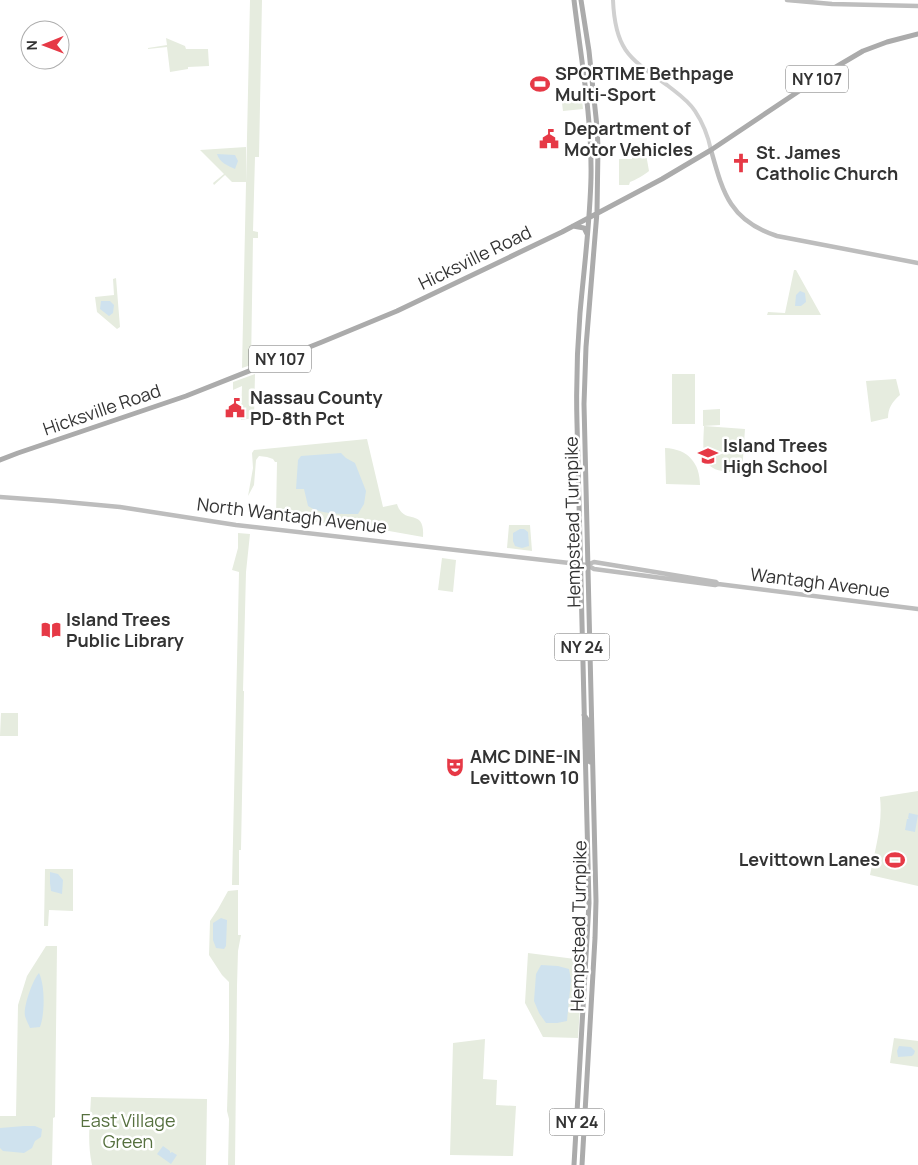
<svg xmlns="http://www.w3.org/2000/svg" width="918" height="1165" viewBox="0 0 918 1165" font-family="Manrope,sans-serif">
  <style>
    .green { fill: #e6ecdf }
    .water { fill: #cfe2ee }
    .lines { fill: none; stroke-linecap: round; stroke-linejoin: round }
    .tertiary { stroke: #d0d0d0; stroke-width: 4 }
    .secondary { stroke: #bdbdbd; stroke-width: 4.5 }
    .primary { stroke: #ababab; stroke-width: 5 }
    .labels { text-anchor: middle; stroke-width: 5; stroke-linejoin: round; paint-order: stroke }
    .shield { fill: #fff; stroke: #707070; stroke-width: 1 }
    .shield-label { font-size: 16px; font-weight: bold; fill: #333 }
    .poi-label { font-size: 18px; font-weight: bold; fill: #333; stroke: #fff; text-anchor: start }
    .street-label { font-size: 18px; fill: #333; stroke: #fff }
    .park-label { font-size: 18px; fill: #56703f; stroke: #fff }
  </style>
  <rect width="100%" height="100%" fill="#fff"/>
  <path class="green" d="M250,0h12l-3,157h-4l-2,74 5,1v6h-5l-2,127 -9,3z
    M166,38l19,8 1,3h22l1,17 -21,1v2l-18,3 -3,-25 -19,2v-1l19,-3z
    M581,91l2,18 -20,2 -2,-16z
    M246,147v35h-14l-7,-7 -11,10 -1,-2 11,-9 -24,-24z
    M646,154l3,17c-3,3 -15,10 -19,11l-1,3h-10v-26h13v-4z
    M794,270h2l25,45h-54l1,-3 17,1z
    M116,278l4,49 -3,2 -20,-17 -2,-15 19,-2 -1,-16z
    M255,374l-1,44 -13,2 1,-34 -9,4v-8z
    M672,374h23v50h-23z
    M896,379l4,16c-8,7 -12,13 -12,23l-17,4 -5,-41z
    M720,409v16l-17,1v-16z
    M704,426l41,3 -3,44c-40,-1 -40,-10 -38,-47z
    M367,439l16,68 14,-3c7,23 28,2 26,33l-34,-6 -113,-14 1,-55h-2l-2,-3 -6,-2 -8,-1 -3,4 -2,25 -6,11 5,-28 -1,-15 2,-3z
    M665,448c23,1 35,15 35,37l-34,-1z
    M509,525h21l2,26 -25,-3z
    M238,533l12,1 -4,38 -3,119h1l-3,159h-2v35h-7l7,-313 -7,-2 6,-22z
    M442,558l14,2 -3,32 -15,-2z
    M1,713h17v23h-18z
    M918,791v95l-48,-11c5,-26 13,-50 10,-78z
    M45,869h28v42l-24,-1 -1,16h-4z
    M238,890v45h3l-3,16 -1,35 -2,179h-7l1,-46 -2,-8 2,-70v-59l-7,-7 -13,-20 1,-34 8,-12 10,-18z
    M46,946h11l-2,171 -2,1 -1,47h-52v-49h16l2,-111 9,-29z
    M528,953l55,7 -5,78 -35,-1 -18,-34z
    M894,1038l24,3v26l-28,-4z
    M485,1039l-2,40 14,1 -1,25 20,1 -3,50 -63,-1 3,-112z
    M91,1097l116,2 -1,66h-114c-5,-22 -2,-46 -1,-68z"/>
  <path class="water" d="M217,154l18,1 3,6 -3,8c-7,-3 -16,-7 -18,-15z
    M800,291l5,2 1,9 -5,4h-6l1,-11z
    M101,301h9l4,4 -1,8 -4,3 -9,-7z
    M341,453l5,5 9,5 11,28 -2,13 -6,10c-17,0 -36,1 -50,-8l-4,-17h-8l2,-29 3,-4z
    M520,529h4l4,3 1,14 -7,2 -7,-2 -2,-5v-8z
    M909,813l9,2 -3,17 -10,-2 2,-11h2l-1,-1z
    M50,872l8,2 5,6 -1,14 -11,-3 -1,-8z
    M221,918l6,2 -1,26 -2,3 -8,-1 -3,-8v-17z
    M541,965l17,1 11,3 2,11 -4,41 -10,2h-11l-7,-10 -5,-12 2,-27z
    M39,973c6,12 6,41 1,54l-10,1c-1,-3 -4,-8 -5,-12 -2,-9 8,-37 14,-43z
    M899,1046l12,1 4,4 -1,3 -2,2 -14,1 -1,-6z
    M24,1126h11l7,3 -1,8 -6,4 -3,7 -8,5 -21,-2 -3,-3v-20z
    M163,1146l7,5v2l2,-1 5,3 -6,9 -14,-10z"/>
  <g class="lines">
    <path class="tertiary" d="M613,0c2,50 16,58 54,85 10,8 21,15 28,26 8,12 13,25 16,39"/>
    <path class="secondary" d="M787,0l45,4 86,2
      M711,150c12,43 19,71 66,86l141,27
      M0,497l55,4 65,6 116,18 351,40 7,4 121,16 3,-1 200,25
      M587,565l7,-3 122,20 2,2"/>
    <path class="primary" d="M574,0c7,59 18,118 17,177 -1,46 -7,91 -11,136 -3,37 -4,73 -3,110l12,480 -15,262
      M581,0l8,51 8,76 1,20 -1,65 -11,135 -2,57 12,497 -1,37 -13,227
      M573,226l11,2 3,6
      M0,460l18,-7 168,-57 136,-54 75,-31 165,-79 100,-53 49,-29 118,-79 34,-20 24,-9 31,-8
      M584,715l4,6 1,34 1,7"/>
  </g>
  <defs>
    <symbol id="stadium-bare" viewBox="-9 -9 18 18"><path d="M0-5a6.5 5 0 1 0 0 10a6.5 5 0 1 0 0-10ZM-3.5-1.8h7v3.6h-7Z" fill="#e63946" stroke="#fff" stroke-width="2.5" paint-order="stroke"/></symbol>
    <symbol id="civic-bare" viewBox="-9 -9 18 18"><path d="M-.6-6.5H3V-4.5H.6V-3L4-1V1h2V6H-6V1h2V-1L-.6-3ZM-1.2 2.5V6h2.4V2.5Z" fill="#e63946" stroke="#fff" stroke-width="2.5" paint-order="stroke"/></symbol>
    <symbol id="church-bare" viewBox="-9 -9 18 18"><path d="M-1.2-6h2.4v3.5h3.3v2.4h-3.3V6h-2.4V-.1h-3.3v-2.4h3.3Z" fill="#e63946" stroke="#fff" stroke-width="2.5" paint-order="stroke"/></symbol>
    <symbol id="school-bare" viewBox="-9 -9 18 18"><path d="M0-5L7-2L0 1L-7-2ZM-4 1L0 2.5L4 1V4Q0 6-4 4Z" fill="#e63946" stroke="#fff" stroke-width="2.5" paint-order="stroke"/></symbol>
    <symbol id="library-bare" viewBox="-9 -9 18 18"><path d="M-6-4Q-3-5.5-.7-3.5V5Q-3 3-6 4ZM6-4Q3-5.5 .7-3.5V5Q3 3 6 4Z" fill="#e63946" stroke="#fff" stroke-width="2.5" paint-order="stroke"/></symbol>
    <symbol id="theatre-bare" viewBox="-9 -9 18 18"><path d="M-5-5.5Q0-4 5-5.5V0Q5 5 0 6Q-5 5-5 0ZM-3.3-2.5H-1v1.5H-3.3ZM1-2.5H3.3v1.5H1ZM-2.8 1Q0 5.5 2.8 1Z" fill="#e63946" stroke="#fff" stroke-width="2.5" paint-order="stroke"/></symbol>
  </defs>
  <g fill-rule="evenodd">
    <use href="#stadium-bare" x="526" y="70" width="28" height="28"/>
    <use href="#civic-bare" x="535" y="125" width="28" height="28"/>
    <use href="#church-bare" x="727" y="149" width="28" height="28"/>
    <use href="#civic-bare" x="221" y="394" width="28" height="28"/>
    <use href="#school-bare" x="694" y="442" width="28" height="28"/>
    <use href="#library-bare" x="37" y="616" width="28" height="28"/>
    <use href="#theatre-bare" x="441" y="753" width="28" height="28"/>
    <use href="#stadium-bare" x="881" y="846" width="28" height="28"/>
  </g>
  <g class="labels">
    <g class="shield">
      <rect x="786" y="65.5" width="62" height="27" rx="4"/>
      <rect x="249" y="345.5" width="62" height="27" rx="4"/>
      <rect x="554.5" y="633.5" width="55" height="27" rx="4"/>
      <rect x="549.5" y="1108.5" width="55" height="27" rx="4"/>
    </g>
    <g class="shield-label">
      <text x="817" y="85">NY 107</text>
      <text x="280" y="365">NY 107</text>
      <text x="582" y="653">NY 24</text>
      <text x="577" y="1128">NY 24</text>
    </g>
    <g class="poi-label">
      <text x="555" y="80">SPORTIME Bethpage<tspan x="555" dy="21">Multi-Sport</tspan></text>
      <text x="564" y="135">Department of<tspan x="564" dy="21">Motor Vehicles</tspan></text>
      <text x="756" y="159">St. James<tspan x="756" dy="21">Catholic Church</tspan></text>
      <text x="250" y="404">Nassau County<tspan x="250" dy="21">PD-8th Pct</tspan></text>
      <text x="723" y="452">Island Trees<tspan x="723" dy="21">High School</tspan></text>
      <text x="66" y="626">Island Trees<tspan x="66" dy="21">Public Library</tspan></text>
      <text x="470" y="763">AMC DINE-IN<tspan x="470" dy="21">Levittown 10</tspan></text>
      <text x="880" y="866" text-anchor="end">Levittown Lanes</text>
    </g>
    <g class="street-label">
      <text transform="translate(475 258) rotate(-26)" y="6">Hicksville Road</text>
      <text transform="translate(102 410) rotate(-19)" y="6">Hicksville Road</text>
      <text transform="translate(292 516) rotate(7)" y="6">North Wantagh Avenue</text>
      <text transform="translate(573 522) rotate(-91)" y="6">Hempstead Turnpike</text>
      <text transform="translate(820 583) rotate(7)" y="6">Wantagh Avenue</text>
      <text transform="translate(579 926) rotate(-89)" y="6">Hempstead Turnpike</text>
    </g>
    <g class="park-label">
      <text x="128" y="1127">East Village<tspan x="128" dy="21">Green</tspan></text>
    </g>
  </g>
  <g transform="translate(45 45) rotate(269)"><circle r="24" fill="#ffffff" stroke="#adadad"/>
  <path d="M0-4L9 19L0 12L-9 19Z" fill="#e63946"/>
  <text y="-8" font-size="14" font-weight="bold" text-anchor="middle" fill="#333333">N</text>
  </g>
</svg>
